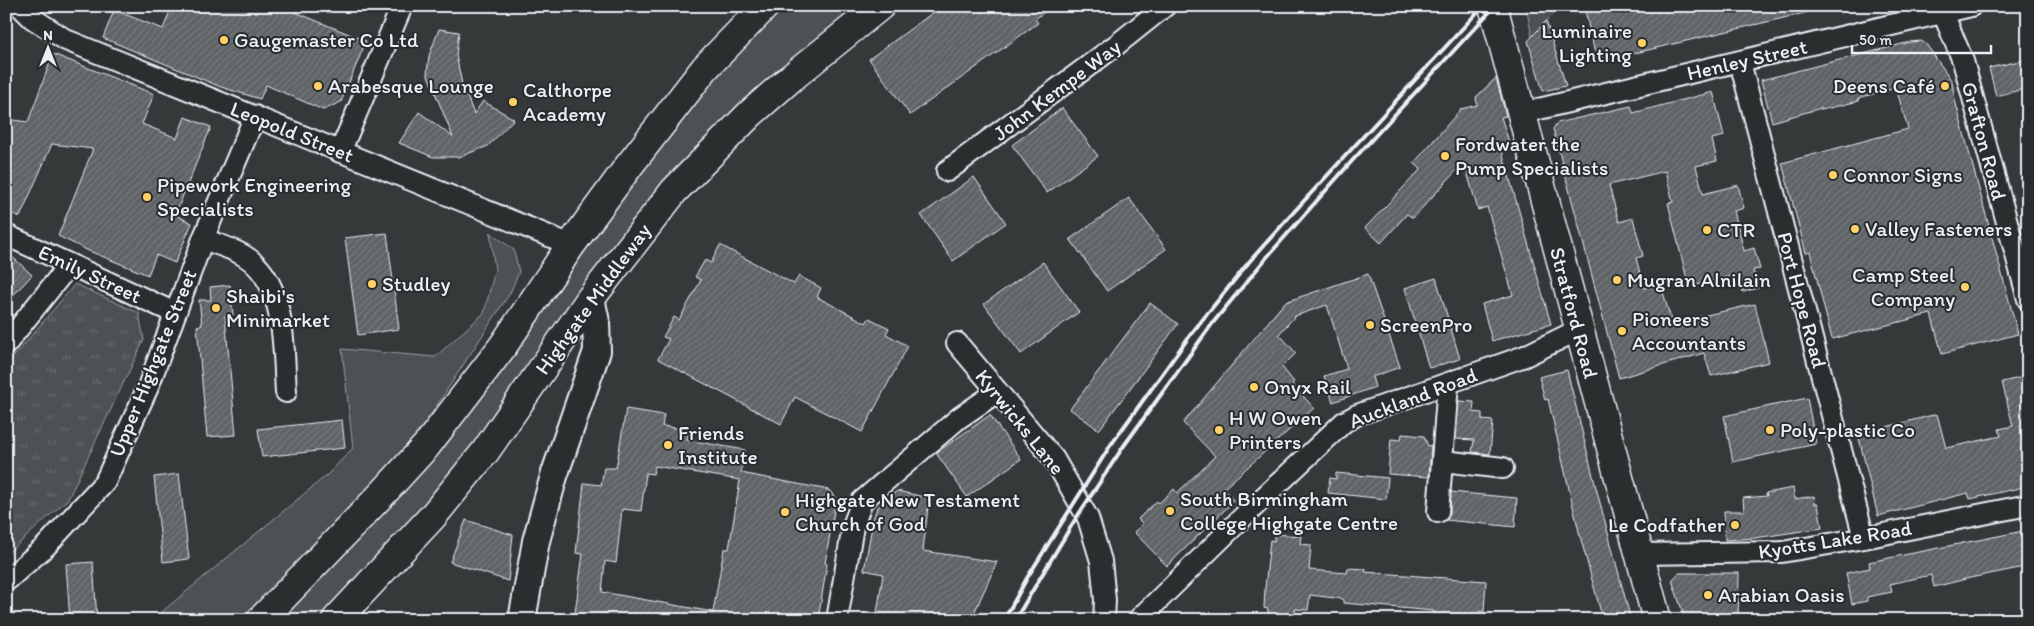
<svg xmlns="http://www.w3.org/2000/svg" width="2034" height="626" viewBox="0 0 2034 626" font-family="Itim,sans-serif">
  <style>
    .grass { fill: #4d5152; stroke: #9aa1a5 }
    .park { fill: url(#park-tufts); stroke: #9aa1a5 }
    .building { fill: url(#building-hatch); stroke: #e8f1f8; fill-rule: evenodd }
    .lines { fill: none; stroke-linecap: round; stroke-linejoin: round }
    .minor-casing { stroke: #e8f1f8; stroke-width: 24 }
    .tertiary-casing { stroke: #e8f1f8; stroke-width: 30 }
    .trunk-casing { stroke: #e8f1f8; stroke-width: 31 }
    .minor { stroke: #2a2d2e; stroke-width: 20 }
    .tertiary { stroke: #2a2d2e; stroke-width: 26 }
    .trunk { stroke: #2a2d2e; stroke-width: 28 }
    .rail { stroke: #e8f1f8; stroke-width: 4 }
    .poi-dot { fill: #ffd166; stroke: #2a2d2e; stroke-width: 2 }
    .labels { text-anchor: middle; stroke-width: 4; stroke-linejoin: round; paint-order: stroke }
    .poi-label { font-size: 21px; fill: #e8f1f8; stroke: #2a2d2e; text-anchor: start }
    .street-label { font-size: 21px; fill: #e8f1f8; stroke: #2a2d2e }
  </style>
  <defs>
    <pattern id="park-tufts" width="24" height="20" patternUnits="userSpaceOnUse" patternTransform="scale(1.25)"><rect width="24" height="20" fill="#4d5152"/><path d="M3 7l-1-3M5 7V3M7 7l1-3M15 17l-1-3M17 17v-4M19 17l1-3" fill="none" stroke="#676a6c"/></pattern>
    <pattern id="building-hatch" width="6" height="6" patternUnits="userSpaceOnUse" patternTransform="scale(1.25)"><rect width="6" height="6" fill="#5f6365"/><path d="M-1 1l2-2M0 6l6-6M5 7l2-2" fill="none" stroke="#767a7c"/></pattern>
  </defs>
  <rect width="100%" height="100%" fill="#35393a"/>
  <filter id="ink" filterUnits="userSpaceOnUse"><feTurbulence type="fractalNoise" baseFrequency=".02" numOctaves="2"/><feDisplacementMap in="SourceGraphic" scale="10" xChannelSelector="R" yChannelSelector="G"/><feConvolveMatrix kernelMatrix="1 2 1 2 8 2 1 2 1" color-interpolation-filters="sRGB"/></filter>
  <g filter="url(#ink)">
    <path class="grass" d="M783,6h86l-102,79 -310,387 -102,113 -34,35h-41l446,-559z
      M1526,6h34l-28,31z
      M490,232l24,18 5,22 -9,21 -97,149 -67,80 -99,98h-95l175,-145 26,-27 -11,-99 93,8 49,-44 11,-43z"/>
    <path class="park" d="M75,284l64,29 5,27 -76,159 -62,56v-189z"/>
    <path class="building" d="M172,6h125l-2,6 71,29 -25,61 -18,8 -57,-25 -6,14 -39,-12 -118,-49 11,-28 49,19z
      M942,6h110l-17,13 3,4 -128,92 -41,-56z
      M1584,6h224l1,6 -212,50z
      M1546,21l20,65 -23,5 -15,-50z
      M439,29l20,3 -3,23 6,29 12,30 9,-13 31,18 -26,27 -29,11h-26l-34,-14 20,-31 34,25 -26,-64 2,-17z
      M1921,41l5,3 26,37 3,19 63,234 -76,20 -11,-40 -99,25 -22,-87 -4,1 -24,-90 126,-34 -12,-41 -38,10 1,3 -38,9v-2l-49,14 -11,-42 149,-38z
      M53,54l101,40 -12,30 35,14 8,-21 26,10 -36,88 17,8 -17,40 -19,-8 -8,20 -59,-24 -31,-15 35,-87 -41,-5 -32,73 -14,-6v-92l22,3z
      M2028,59v29l-32,8 -7,-28z
      M1496,78l10,38 -5,1 8,25 -9,2 51,180 -59,17 -10,-37 31,-9 -26,-88 -9,3 -14,-48 -51,56 -6,-4 -26,29 -16,-15 56,-59 -7,-6 47,-54 16,-4 -1,-8z
      M1713,92l11,44 -12,3 5,22 -21,5 7,28 35,-9 6,23 -10,3 10,40 10,-3 6,21 -7,1 5,18 -15,4 -5,-18 -49,13 -21,-84 5,-1 -8,-31 -56,14 10,37 14,-4 10,38 -7,2 8,30 17,-3 11,38 83,-19 14,58 -58,14 -7,-23 -85,25 -66,-249 4,-6 74,-17 2,7z
      M1062,108l36,48 -51,37 -35,-48z
      M974,177l32,46 -53,38 -32,-46z
      M1129,198l37,51 -59,42 -37,-52z
      M387,233l12,96 -41,6 -13,-97z
      M720,245l74,39 5,-8 22,12 -4,9 49,26 3,-5 20,10 -3,6 22,12 -46,86 -67,-35 -14,27 -123,-65 11,-20 -6,-2 11,-20 5,3 22,-40 -6,-3 10,-17 6,3z
      M6,251l26,24 -26,28z
      M1043,262l36,50 -58,42 -37,-50z
      M1368,274l32,93 -28,10 3,10 -42,15 -9,-26 23,-7 -20,-64 -32,11 -16,18 17,19 -14,14 12,15 -2,2 22,24 -91,81 11,12 -67,65 -33,-34 9,-8 -5,-5 19,-18 2,2 15,-14 3,4 38,-37 -32,-33 102,-121z
      M1436,278l24,81 -31,9 -24,-80z
      M230,285l3,30 -8,1 11,119 -29,2 -10,-111 5,-1 -3,-25h12l-1,-13z
      M1150,303l28,21 -79,106 -29,-21z
      M1567,370l27,110 37,140h-28l-23,-84 -32,-137 -3,1 -6,-23z
      M2028,376v110l-58,13 -2,-6 -90,23 -20,-82 79,-20 9,34 55,-12 -2,-7 14,-3 -11,-44z
      M1807,398l9,46 -83,18 -9,-46z
      M1459,401l15,1 -1,10 9,1v7l11,1 -3,33 -18,-2 2,-12 -18,-1z
      M626,409l38,6 -2,11 27,4 -2,10 58,10 -4,23 88,17 7,9 -11,64 2,1 -9,56h-244l9,-66 -7,-1 8,-70 17,2 3,-17h12zM655,466l85,14 -11,69h-5l-11,63 -111,-20 3,-31 11,2 6,-54 19,2 5,-38 7,1z
      M990,415l31,44 -54,38 -31,-44z
      M342,420l3,28 -83,9 -4,-28z
      M1402,434l22,2 4,10 3,-1 -2,32 -41,-3 3,-35 10,1z
      M1336,473l52,5 -2,21 -58,-6 2,-15 6,1z
      M179,474l10,85 -26,3 -9,-85z
      M1793,488l2,11 19,-3 1,8h3l4,24 -67,10 -30,2 -1,-29h20l-1,-13 24,-2 -1,-3z
      M897,491l32,7 -6,53 74,11 -26,58h-95l7,-46 -19,-4 10,-54 3,-8z
      M1451,492l66,6 -2,29 -69,-7 4,-7z
      M466,520l47,15 -5,46 -58,-19z
      M2028,530v24l-6,1 2,12 -54,11 -36,9 -3,-12 -14,3 -27,6 2,8 -25,5v4l-15,3 -6,-31 24,-5 -1,-6z
      M1274,534l27,2 -1,8 11,1 -2,25 38,3 1,-5 18,1 -1,3 121,9 -2,31 -5,-1 -1,9h-45l1,-9 -91,-8v-4l-33,-4 -2,15 -13,-1v11h-27v-11l-4,-1 1,-20 5,-48 4,1z
      M93,562l4,58h-27l-4,-56z
      M1679,573h60l-1,47h-25v-4h-29l-12,-36z"/>
    <g class="lines">
      <defs>
        <path id="minor" d="M20,6l12,12 34,22 505,205
          M1943,13l20,48 65,238
          M1740,62l124,476
          M1522,113l449,-107
          M340,152l62,-146
          M947,171l168,-125 50,-40
          M6,235l169,78
          M203,239c13,5 28,9 40,16 44,25 40,93 43,137
          M957,343l97,116 34,59 13,43 4,39 -1,20
          M6,344l63,-79
          M1443,461l60,7
          M1438,512l10,-128
          M1640,554l142,-2 82,-14 164,-33
          M6,581l39,-34 60,-65 43,-95 55,-148 52,-123
          M837,620l16,-94 9,-25 97,-83 38,-26
          M1138,620l108,-106 98,-92 13,-7 168,-59 53,-26"/>
        <path id="tertiary" d="M522,620l14,-79 18,-65 43,-125 -1,-29 -5,-24"/>
        <path id="trunk" d="M1493,6l164,614
          M261,620l124,-129 42,-46 76,-99 68,-101 57,-78 77,-99 60,-62
          M336,620l97,-104 52,-64 106,-154 83,-107 76,-77 41,-36 89,-72"/>
      </defs>
      <use href="#minor" class="minor-casing"/>
      <use href="#tertiary" class="tertiary-casing"/>
      <use href="#trunk" class="trunk-casing"/>
      <use href="#minor" class="minor"/>
      <use href="#tertiary" class="tertiary"/>
      <use href="#trunk" class="trunk"/>
      <path class="rail" d="M1004,620l23,-42 83,-132 81,-112 58,-72 42,-47 192,-209
        M1015,620l58,-97 50,-76 89,-123 55,-67 85,-96 143,-155"/>
    </g>
  </g>
  <g class="poi-dot">
    <circle cx="224" cy="40" r="5"/>
    <circle cx="1642" cy="43" r="5"/>
    <circle cx="318" cy="86" r="5"/>
    <circle cx="1945" cy="86" r="5"/>
    <circle cx="513" cy="102" r="5"/>
    <circle cx="1445" cy="156" r="5"/>
    <circle cx="1833" cy="175" r="5"/>
    <circle cx="147" cy="197" r="5"/>
    <circle cx="1855" cy="229" r="5"/>
    <circle cx="1707" cy="230" r="5"/>
    <circle cx="1617" cy="280" r="5"/>
    <circle cx="372" cy="284" r="5"/>
    <circle cx="1965" cy="287" r="5"/>
    <circle cx="216" cy="308" r="5"/>
    <circle cx="1370" cy="325" r="5"/>
    <circle cx="1622" cy="331" r="5"/>
    <circle cx="1254" cy="387" r="5"/>
    <circle cx="1219" cy="430" r="5"/>
    <circle cx="1770" cy="430" r="5"/>
    <circle cx="668" cy="445" r="5"/>
    <circle cx="1170" cy="511" r="5"/>
    <circle cx="785" cy="512" r="5"/>
    <circle cx="1735" cy="525" r="5"/>
    <circle cx="1708" cy="595" r="5"/>
  </g>
  <g class="labels">
    <g class="poi-label">
      <text x="1632" y="38" text-anchor="end">Luminaire<tspan x="1632" dy="24">Lighting</tspan></text>
      <text x="234" y="47">Gaugemaster Co Ltd</text>
      <text x="328" y="93">Arabesque Lounge</text>
      <text x="1935" y="93" text-anchor="end">Deens Café</text>
      <text x="523" y="97">Calthorpe<tspan x="523" dy="24">Academy</tspan></text>
      <text x="1455" y="151">Fordwater the<tspan x="1455" dy="24">Pump Specialists</tspan></text>
      <text x="1843" y="182">Connor Signs</text>
      <text x="157" y="192">Pipework Engineering<tspan x="157" dy="24">Specialists</tspan></text>
      <text x="1865" y="236">Valley Fasteners</text>
      <text x="1717" y="237">CTR</text>
      <text x="1955" y="282" text-anchor="end">Camp Steel<tspan x="1955" dy="24">Company</tspan></text>
      <text x="1627" y="287">Mugran Alnilain</text>
      <text x="382" y="291">Studley</text>
      <text x="226" y="303">Shaibi's<tspan x="226" dy="24">Minimarket</tspan></text>
      <text x="1632" y="326">Pioneers<tspan x="1632" dy="24">Accountants</tspan></text>
      <text x="1380" y="332">ScreenPro</text>
      <text x="1264" y="394">Onyx Rail</text>
      <text x="1229" y="425">H W Owen<tspan x="1229" dy="24">Printers</tspan></text>
      <text x="1780" y="437">Poly-plastic Co</text>
      <text x="678" y="440">Friends<tspan x="678" dy="24">Institute</tspan></text>
      <text x="1180" y="506">South Birmingham<tspan x="1180" dy="24">College Highgate Centre</tspan></text>
      <text x="795" y="507">Highgate New Testament<tspan x="795" dy="24">Church of God</tspan></text>
      <text x="1725" y="532" text-anchor="end">Le Codfather</text>
      <text x="1718" y="602">Arabian Oasis</text>
    </g>
    <g class="street-label">
      <text transform="translate(1747 60) rotate(-13)" y="7">Henley Street</text>
      <text transform="translate(1057 90) rotate(-37)" y="7">John Kempe Way</text>
      <text transform="translate(292 132) rotate(22)" y="7">Leopold Street</text>
      <text transform="translate(1984 141) rotate(75)" y="7">Grafton Road</text>
      <text transform="translate(90 274) rotate(25)" y="7">Emily Street</text>
      <text transform="translate(593 299) rotate(-54)" y="7">Highgate Middleway</text>
      <text transform="translate(1802 300) rotate(75)" y="7">Port Hope Road</text>
      <text transform="translate(1574 313) rotate(75)" y="7">Stratford Road</text>
      <text transform="translate(153 363) rotate(-68)" y="7">Upper Highgate Street</text>
      <text transform="translate(1413 398) rotate(-21)" y="7">Auckland Road</text>
      <text transform="translate(1020 422) rotate(51)" y="7">Kyrwicks Lane</text>
      <text transform="translate(1835 540) rotate(-9)" y="7">Kyotts Lake Road</text>
    </g>
  </g>
  <rect width="2034" height="626" fill="none" stroke="#2a2d2e" stroke-width="25"/>
  <rect x="12" y="12" width="2009" height="601" fill="none" stroke="#e8f1f8" stroke-width="2" filter="url(#ink)"/>
  <g transform="translate(48 48)" stroke="#2a2d2e" stroke-width="4" paint-order="stroke">
  <path d="M0-4L9 19L0 12L-9 19Z" fill="#e8f1f8"/>
  <text y="-8" font-size="14" font-weight="bold" text-anchor="middle" fill="#e8f1f8">N</text>
  </g>
  <path d="M1852 45v8h139v-8" fill="none" stroke="#e8f1f8" stroke-width="2.5"/>
  <text x="1859" y="45" font-size="15" fill="#e8f1f8" stroke="#2a2d2e" stroke-width="4" paint-order="stroke">50 m</text>
</svg>
